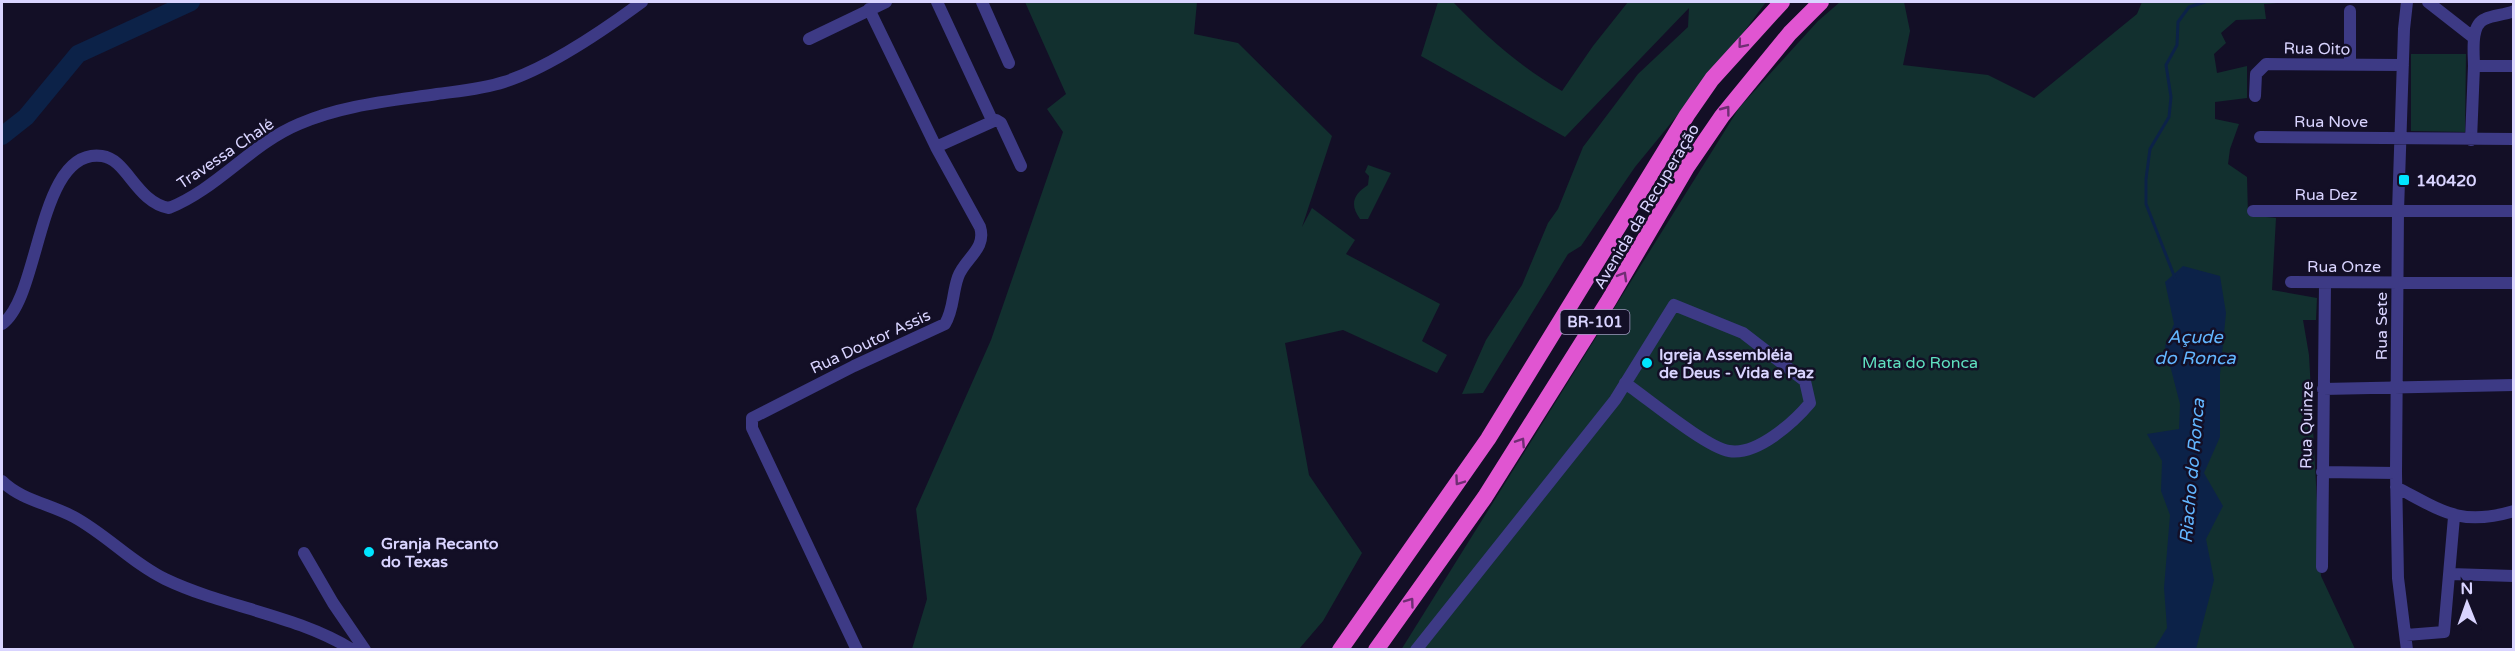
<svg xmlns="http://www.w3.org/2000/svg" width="2515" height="651" viewBox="0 0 2515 651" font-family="'Varela Round',sans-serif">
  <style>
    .green { fill: #12302f }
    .water { fill: #0c2248 }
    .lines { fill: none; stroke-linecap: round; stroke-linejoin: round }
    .stream { stroke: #0c2248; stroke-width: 3 }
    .river { stroke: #0c2248; stroke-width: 18 }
    .minor { stroke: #3d3a85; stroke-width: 12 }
    .trunk { stroke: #e055d1; stroke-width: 16 }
    .oneway { stroke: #6f2e73 }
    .poi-dot { fill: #00e5ff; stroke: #130f26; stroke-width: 2 }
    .labels { text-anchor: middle; stroke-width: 5; stroke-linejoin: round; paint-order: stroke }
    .shield { fill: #130f26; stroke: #9e99be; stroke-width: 1.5 }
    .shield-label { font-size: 15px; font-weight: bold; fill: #d9d4ff }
    .street-label { font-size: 16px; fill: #d9d4ff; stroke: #130f26 }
    .poi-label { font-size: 16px; font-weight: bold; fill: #d9d4ff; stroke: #130f26; text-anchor: start }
    .park-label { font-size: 16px; fill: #5fe0c0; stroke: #130f26 }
    .water-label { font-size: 18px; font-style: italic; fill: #62b6ff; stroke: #130f26 }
  </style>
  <rect width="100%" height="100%" fill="#130f26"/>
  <path class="green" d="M1025,2h172l-3,32 44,9 94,93 -30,91 10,-19 43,32 -9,14 94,50 -18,37 25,14 -10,18 -94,-43 -58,13 24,132 53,78 -39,68 -24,28h-387l15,-50 -11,-90 75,-169 72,-208 -16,-23 19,-15z
    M1438,2h15c34,35 66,64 109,89l31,-45 35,-44h138l-40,54 -91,111 -54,79 -13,8 -85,139 -21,1 24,-54 36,-55 26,-62 10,-14 25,-62 55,-73 50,-47 1,-19 -124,129 -144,-81z
    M1840,2h64l6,29 -7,34 85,10 46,23 103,-84 5,-12h149l-27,2 2,15 -30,1 -15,13 5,10 -12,11 3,19 30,-7v32l-32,4v17l24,5 -9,25 -2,15 19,13 1,38 28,3 -4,72 45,8 -1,22h-13l6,35 12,221 34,73 -954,1 338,-542 79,-87z
    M2411,54h55l-1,78 -54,-1z
    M1368,165l23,8 -23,46h-8c-11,-15 -6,-25 8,-34l1,-9 -4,-4z"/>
  <path class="water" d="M2183,266l37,10 6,37 -6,61v63l-16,36 19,33 -17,33 8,41 -18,69h-42l13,-21 -3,-40 6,-73 -9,-24 1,-30 -15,-27 32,-5 1,-25 -15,-58 9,-22 -9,-42z"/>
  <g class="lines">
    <path class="stream" d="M2175,278l-29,-74v-25l4,-30 19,-32 2,-20 -5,-32 11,-20 1,-23 11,-15 16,-5"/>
    <path class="river" d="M2,136l24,-19 52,-63 113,-52"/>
    <path class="minor" d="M937,2l55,118
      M982,2l27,61
      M2407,2l-3,27 -6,182 -2,262 2,105 9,72
      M2428,2l46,36
      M2514,11c-10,4 -20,4 -29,8 -15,6 -11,34 -11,47h40
      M809,39l77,-37
      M2350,65v-54
      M2255,96l1,-22 10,-10 137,1
      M2260,137l254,2
      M2471,140l3,-74
      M936,147l60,-27 5,3 20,43
      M2253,211h261
      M2291,282l223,1
      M2,324c39,-27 35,-177 100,-168 25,3 34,46 67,52 48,-19 82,-64 130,-84 43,-19 91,-23 138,-30 22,-3 46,-5 67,-12 45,-14 100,-52 138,-80
      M2323,389l191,-4
      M2322,472l74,1
      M2,481c19,19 48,23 72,36 33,18 58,46 91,62 61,29 129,35 188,71
      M2396,487c46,24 64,40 118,24
      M304,553l29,50 32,47
      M2322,567l3,-284
      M2450,574l64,2
      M2406,635l38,-3 10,-115
      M857,650l-105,-222v-10l102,-52 91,-42c9,-15 7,-30 13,-47 6,-18 29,-28 22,-50l-44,-80 -67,-138
      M1416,650l199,-250 59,-95 69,28 62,48 5,22c-16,19 -53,53 -81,48 -22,-3 -82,-53 -104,-68"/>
    <path class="trunk" d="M1340,650l148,-211 199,-324 25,-36 70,-77
      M1376,650l109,-153 124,-197 78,-133 35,-51 68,-83 31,-31"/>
  </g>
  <defs><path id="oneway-chevron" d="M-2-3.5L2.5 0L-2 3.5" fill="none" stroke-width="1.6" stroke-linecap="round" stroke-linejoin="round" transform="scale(1.5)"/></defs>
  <g class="oneway">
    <use href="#oneway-chevron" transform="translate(1742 44) rotate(130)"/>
    <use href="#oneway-chevron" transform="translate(1726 110) rotate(-53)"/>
    <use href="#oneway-chevron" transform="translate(1623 276) rotate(-60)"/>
    <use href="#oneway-chevron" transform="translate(1521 442) rotate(-57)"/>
    <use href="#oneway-chevron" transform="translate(1459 481) rotate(125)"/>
    <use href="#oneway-chevron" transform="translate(1410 602) rotate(-54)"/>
  </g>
  <g class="poi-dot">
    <rect x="2398" y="174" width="12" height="12" rx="3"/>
    <circle cx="1647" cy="363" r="6"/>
    <circle cx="369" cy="552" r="6"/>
  </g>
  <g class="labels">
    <rect class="shield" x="1560.5" y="310" width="69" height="24" rx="4.5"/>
    <g class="shield-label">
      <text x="1595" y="327">BR-101</text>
    </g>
    <g class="street-label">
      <text transform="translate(2317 48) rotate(1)" y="6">Rua Oito</text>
      <text x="2331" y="127">Rua Nove</text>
      <text transform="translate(225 153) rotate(-34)" y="6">Travessa Chalé</text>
      <text x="2326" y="200">Rua Dez</text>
      <text transform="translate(1646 206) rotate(-59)" y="6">Avenida da Recuperação</text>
      <text x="2344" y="272">Rua Onze</text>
      <text transform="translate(2381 326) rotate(-90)" y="6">Rua Sete</text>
      <text transform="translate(870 341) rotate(-25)" y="6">Rua Doutor Assis</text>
      <text transform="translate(2306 425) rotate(-89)" y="6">Rua Quinze</text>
    </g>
    <g class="poi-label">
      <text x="2416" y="186">140420</text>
      <text x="1659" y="360">Igreja Assembléia<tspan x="1659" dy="18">de Deus - Vida e Paz</tspan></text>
      <text x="381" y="549">Granja Recanto<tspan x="381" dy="18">do Texas</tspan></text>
    </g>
    <g class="park-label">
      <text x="1920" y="368">Mata do Ronca</text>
    </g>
    <g class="water-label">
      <text x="2195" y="343">Açude<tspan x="2195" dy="21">do Ronca</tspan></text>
      <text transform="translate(2192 471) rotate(-85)" y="6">Riacho do Ronca</text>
    </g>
  </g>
  <rect width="2515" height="651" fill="none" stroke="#d9d4ff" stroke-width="6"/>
  <g transform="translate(2467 603) rotate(359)" stroke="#130f26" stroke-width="4.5" paint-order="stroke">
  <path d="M0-4.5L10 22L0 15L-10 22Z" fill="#d9d4ff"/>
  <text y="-9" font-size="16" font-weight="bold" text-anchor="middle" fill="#d9d4ff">N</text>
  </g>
</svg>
